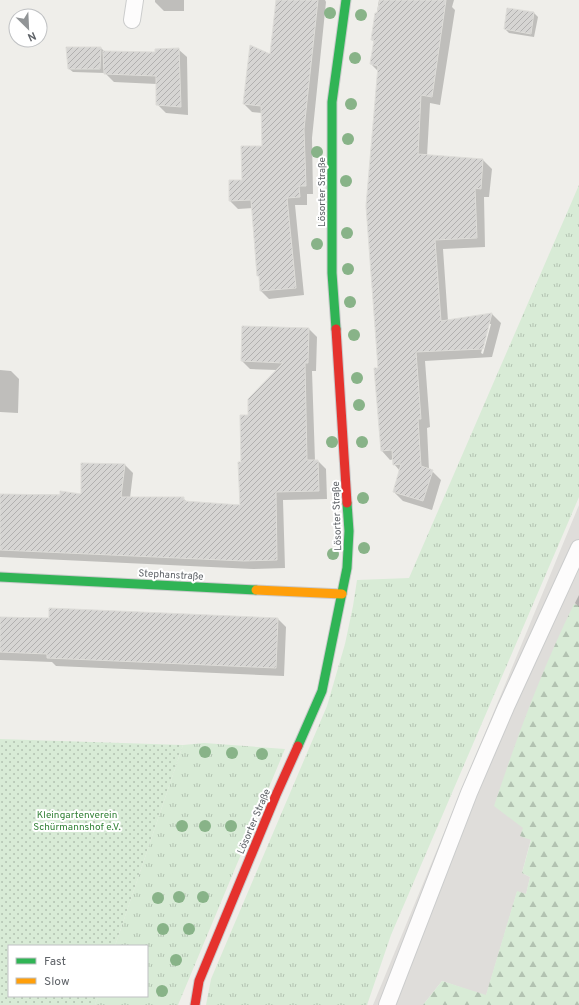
<svg xmlns="http://www.w3.org/2000/svg" width="579" height="1005" viewBox="0 0 579 1005" font-family="Overpass,sans-serif">
  <style>
    .industrial { fill: #dfddda }
    .grass { fill: url(#grass-dots) }
    .forest { fill: url(#forest-firs) }
    .park { fill: url(#park-tufts) }
    .shadow { fill: #0003; fill-rule: evenodd }
    .building { fill: url(#building-hatch); stroke: #deddd9 }
    .lines { fill: none; stroke-linecap: round; stroke-linejoin: round }
    .lane-casing { stroke: #cbcccc; stroke-width: 18 }
    .fast-casing { stroke: #cacacb; stroke-width: 11 }
    .slow-casing { stroke: #cacacb; stroke-width: 11 }
    .jam-casing { stroke: #cacacb; stroke-width: 11 }
    .lane { stroke: #fdfcfc; stroke-width: 16 }
    .fast { stroke: #30b455; stroke-width: 9 }
    .slow { stroke: #ff9f0a; stroke-width: 9 }
    .jam { stroke: #e5322d; stroke-width: 9 }
    .tree { fill: #88b388 }
    .labels { text-anchor: middle; stroke-width: 4; stroke-linejoin: round; paint-order: stroke }
    .street-label { font-size: 10px; fill: #5f6368; stroke: #fff }
    .park-label { font-size: 10px; fill: #348238; stroke: #fff }
  </style>
  <defs>
    <pattern id="grass-dots" width="8" height="8" patternUnits="userSpaceOnUse"><rect width="8" height="8" fill="#d8ebd6"/><path d="M2 2h.1M6 6h.1" fill="none" stroke="#b2c2b1" stroke-width="1.8" stroke-linecap="round"/></pattern>
    <pattern id="forest-firs" width="22" height="20" patternUnits="userSpaceOnUse"><rect width="22" height="20" fill="#d8ebd6"/><path d="M5 1l3.5 6h-7zM16 11l3.5 6h-7z" fill="#b2c2b1"/></pattern>
    <pattern id="park-tufts" width="24" height="20" patternUnits="userSpaceOnUse"><rect width="24" height="20" fill="#d8ebd6"/><path d="M3 7l-1-3M5 7V3M7 7l1-3M15 17l-1-3M17 17v-4M19 17l1-3" fill="none" stroke="#b2c2b1"/></pattern>
    <pattern id="building-hatch" width="6" height="6" patternUnits="userSpaceOnUse"><rect width="6" height="6" fill="#d6d5d3"/><path d="M-1 1l2-2M0 6l6-6M5 7l2-2" fill="none" stroke="#b1b0af"/></pattern>
  </defs>
  <rect width="100%" height="100%" fill="#efeeea"/>
  <path class="industrial" d="M579,505v177l-58,154 10,3 -9,34 8,4 -4,18 -9,-3 -31,104 -44,-15 -19,24h-50z"/>
  <path class="grass" d="M0,739l183,6 -68,201h-106v50h89l-3,9h-95z"/>
  <path class="forest" d="M574,604l5,2v399h-156l19,-24 44,14 31,-104 9,3 4,-17 -8,-4 9,-33 -11,-4 3,-8 -29,-22c23,-69 48,-137 80,-202z"/>
  <path class="park" d="M579,185v312l-188,438 -24,70h-161l5,-26 116,-273 18,-62 8,-38 4,-26 52,-2z
    M204,743l81,6 -107,256h-83l3,-9h49v-50h-32l68,-201z"/>
  <path class="shadow" d="M155,0h29v11h-20l-9,-9z
    M277,0h48l1,2 -14,136 1,56h-6v11h-12l9,90 -35,4 -8,-8 -1,-14 -2,-2 -5,-67 -15,1 -8,-8 33,-54 -1,-34 -10,-1 -8,-8 27,-49z
    M379,0h75l-2,7 3,3 -15,95 -10,-2 -3,53 56,4 9,9 -3,28h-5l1,50 -42,2 5,72 44,-7 9,9 -9,34 -67,4 5,66 -3,1 2,42 3,1 9,9 -9,30 -29,-9 -9,-9 6,-21 -6,-7v-5l-4,1 -8,-9 -3,-83 -1,-297 -7,-7 3,-22 -2,-2zM489,324h2l-8,30 -2,-1z
    M508,9l26,4 4,4 -4,20 -25,-4 -4,-4z
    M101,48l4,4 51,1 22,-4 9,8 1,58 -22,-2 -9,-9v-20l-43,-2 -9,-9 -32,-1 -5,-4z
    M243,327l66,2 8,8 -1,34h-4l3,90h3l8,8 1,30 -44,1 2,68 -32,1 -253,-12v-63l82,1 43,-30 8,8 -3,25h53l4,4 54,4 8,-90 28,-46 -27,-1 -8,-8z
    M0,370l11,1 8,8 -1,34 -18,-1z
    M579,595v12l-4,-4z
    M0,617l50,2h228l8,8 -2,49 -228,-10 -4,-4 -52,-2z"/>
  <path class="building" d="M276,0h42l-14,129 2,57h-7l1,11 -13,1 9,90 -36,3 -1,-15h-2l-6,-76 -22,1v-21h13l-1,-34h21l-1,-40 -18,-2 7,-59 20,9z
    M380,0h66l-14,97 -11,-2 -3,59 65,5 -2,30 -6,-1 2,50 -42,2 6,81 51,-8 -9,36 -67,3 5,67h-3l3,47 12,4 -10,31 -30,-9 8,-28 -8,1 -1,-15 -11,1 -7,-83h4l-12,-162 12,-140 -8,-2 4,-24h-3l4,-27h2z
    M507,8l27,4 -3,22 -27,-5z
    M66,47h35l-1,22h-32z
    M179,48l2,59 -25,-2v-29l-52,-2 -1,-23 52,1v-3z
    M242,326l67,2 -1,35h-3l2,97h11l1,31 -43,1 1,68 -33,1 -244,-11v-56l60,1v-4l21,3v-31l44,1 -4,33h63v4l56,4 -2,-43h3l-1,-47h8v-16l35,-36 -42,-2z
    M49,608l229,10 -2,50 -229,-10v-4l-47,-2v-35l49,1z"/>
  <g class="lines">
    <defs>
      <path id="lane" d="M132,20l3,-20
        M387,1005l82,-212 37,-86 73,-159"/>
      <path id="fast" d="M336,329l-4,-56v-171l14,-102
        M0,577l256,13
        M298,746l24,-55 25,-123 2,-37 -2,-28"/>
      <path id="slow" d="M256,590l86,4"/>
      <path id="jam" d="M336,329l11,174
        M195,1005l4,-24 77,-186 22,-49"/>
    </defs>
    <use href="#lane" class="lane-casing"/>
    <use href="#fast" class="fast-casing"/>
    <use href="#slow" class="slow-casing"/>
    <use href="#jam" class="jam-casing"/>
    <use href="#lane" class="lane"/>
    <use href="#fast" class="fast"/>
    <use href="#slow" class="slow"/>
    <use href="#jam" class="jam"/>
  </g>
  <g class="tree">
    <circle cx="330" cy="13" r="6"/>
    <circle cx="361" cy="15" r="6"/>
    <circle cx="355" cy="58" r="6"/>
    <circle cx="351" cy="104" r="6"/>
    <circle cx="348" cy="139" r="6"/>
    <circle cx="317" cy="152" r="6"/>
    <circle cx="346" cy="181" r="6"/>
    <circle cx="347" cy="233" r="6"/>
    <circle cx="317" cy="244" r="6"/>
    <circle cx="348" cy="269" r="6"/>
    <circle cx="350" cy="302" r="6"/>
    <circle cx="354" cy="335" r="6"/>
    <circle cx="357" cy="378" r="6"/>
    <circle cx="359" cy="405" r="6"/>
    <circle cx="332" cy="442" r="6"/>
    <circle cx="362" cy="442" r="6"/>
    <circle cx="363" cy="498" r="6"/>
    <circle cx="364" cy="548" r="6"/>
    <circle cx="333" cy="554" r="6"/>
    <circle cx="205" cy="752" r="6"/>
    <circle cx="232" cy="753" r="6"/>
    <circle cx="262" cy="754" r="6"/>
    <circle cx="182" cy="826" r="6"/>
    <circle cx="205" cy="826" r="6"/>
    <circle cx="231" cy="826" r="6"/>
    <circle cx="179" cy="897" r="6"/>
    <circle cx="203" cy="897" r="6"/>
    <circle cx="158" cy="898" r="6"/>
    <circle cx="163" cy="929" r="6"/>
    <circle cx="189" cy="929" r="6"/>
    <circle cx="176" cy="960" r="6"/>
    <circle cx="162" cy="991" r="6"/>
  </g>
  <g class="labels">
    <g class="street-label">
      <text transform="translate(321 192) rotate(-90)" y="4">Lösorter Straße</text>
      <text transform="translate(336 516) rotate(-92)" y="4">Lösorter Straße</text>
      <text transform="translate(171 574) rotate(3)" y="4">Stephanstraße</text>
      <text transform="translate(253 821) rotate(-67)" y="4">Lösorter Straße</text>
    </g>
    <g class="park-label">
      <text x="77" y="818">Kleingartenverein<tspan x="77" dy="12">Schürmannshof e.V.</tspan></text>
    </g>
  </g>
  <rect x="8" y="945" width="140" height="52" fill="#ffffff" stroke="#bfc1c3"/>
  <rect x="16" y="958" width="20" height="6" fill="#30b455" stroke="#bfc1c3"/>
  <text x="44" y="965" font-size="12" fill="#5f6368">Fast</text>
  <rect x="16" y="978" width="20" height="6" fill="#ff9f0a" stroke="#bfc1c3"/>
  <text x="44" y="985" font-size="12" fill="#5f6368">Slow</text>
  <g transform="translate(28 28) rotate(156)"><circle r="19" fill="#ffffff" stroke="#bfc1c3"/>
  <path d="M0-3L7 15L0 10L-7 15Z" fill="#919496"/>
  <text y="-6" font-size="11" font-weight="bold" text-anchor="middle" fill="#5f6368">N</text>
  </g>
</svg>
